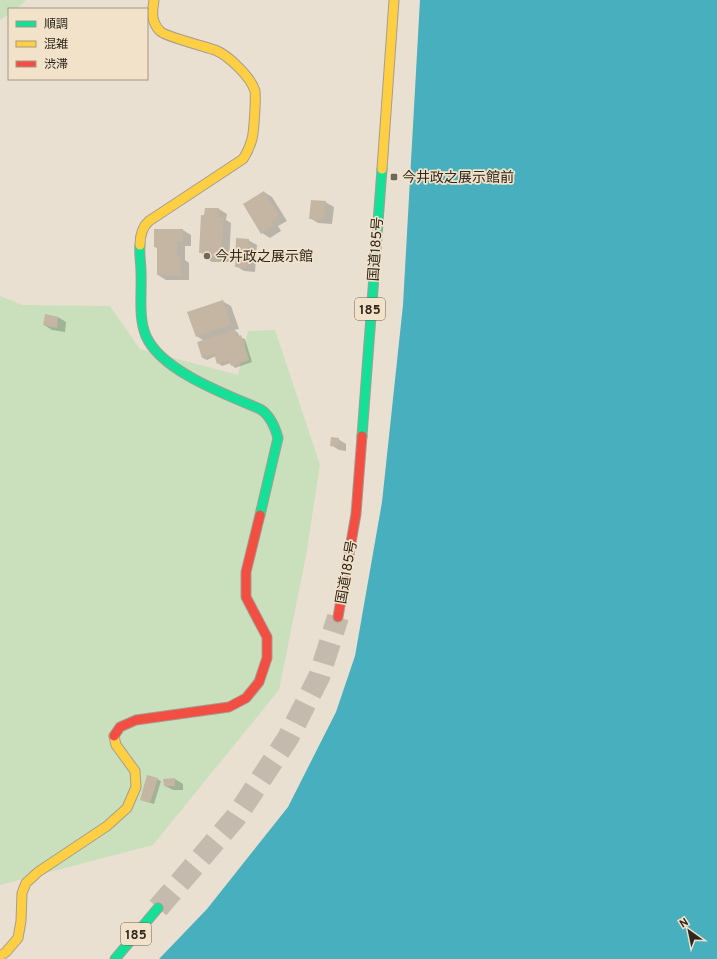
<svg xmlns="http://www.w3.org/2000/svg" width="717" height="959" viewBox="0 0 717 959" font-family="Overpass,'Noto Sans JP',sans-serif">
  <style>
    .green { fill: #cae0bd }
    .water { fill: #48afbe }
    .shadow { fill: #0003 }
    .building { fill: #c4b6a2 }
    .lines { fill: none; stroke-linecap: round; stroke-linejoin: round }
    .highway-tunnel { stroke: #c4bbae; stroke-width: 22; stroke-dasharray: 22 11; stroke-linecap: butt }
    .fast-casing { stroke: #a49d93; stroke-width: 11 }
    .slow-casing { stroke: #a49d93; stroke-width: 11 }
    .jam-casing { stroke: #a49d93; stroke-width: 11 }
    .fast { stroke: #16e098; stroke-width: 9 }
    .slow { stroke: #ffcf43; stroke-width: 9 }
    .jam { stroke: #f24e42; stroke-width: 9 }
    .poi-dot { fill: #6f685d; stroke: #f2e2c9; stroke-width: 1.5 }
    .labels { text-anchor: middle; stroke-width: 3.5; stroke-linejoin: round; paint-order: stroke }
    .shield { fill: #f2e2c9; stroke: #696051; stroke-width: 1 }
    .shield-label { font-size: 13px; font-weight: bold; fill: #2e281e }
    .poi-label { font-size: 14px; fill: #2e281e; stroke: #f2e2c9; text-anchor: start }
    .street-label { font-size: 14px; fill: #2e281e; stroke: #f2e2c9 }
  </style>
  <rect width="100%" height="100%" fill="#e9e0d2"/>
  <path class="green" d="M0,0h26l-9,9h-8v5l-9,6z
    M0,296l23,9 87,1 30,43 98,26 10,-44 27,-1 45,135 -14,91 -27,134 -126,155 -153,40z"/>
  <path class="water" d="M420,0h297v959h-558l48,-50 81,-102 48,-95 19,-56 27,-154 21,-197z"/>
  <path class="shadow" d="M264,192l8,5 15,24 -9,5 3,5 -11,7 -8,-5z
    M325,202l9,5 -2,17 -14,-1 -8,-5z
    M219,209l8,5 -1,6 5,3 -2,39h-17l-8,-5v-2l-4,-3 5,-36z
    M183,230l8,5v11h-6v14l4,3v17h-23l-8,-5v-26l-3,-2z
    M248,240l9,5 -2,27 -11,-1 -8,-5z
    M222,301l9,5 8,23 -5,1 4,3 2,4 5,2 7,23 -17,6 -3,-3 -1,-2 -9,3 -4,-3 -2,-7 -9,4 -4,-2 1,-17 -7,-5z
    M46,315l12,2 8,5 -1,10 -13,-2 -8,-5z
    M338,439l8,5v7l-7,-1 -8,-5z
    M157,779l4,2 -7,23 -13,-4z
    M175,779l8,5v6h-10l-8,-4z"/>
  <path class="building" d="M264,191l15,25 -8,6 2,4 -12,8 -18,-30z
    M311,200l15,1 -2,19 -15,-1z
    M205,208h14l-1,9h6l-3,41 -18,-1v-4h-4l2,-38h3z
    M154,229h29v13h-6v15h4v19l-24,-1v-28h-3z
    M236,238l13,1 -2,29 -12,-1z
    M223,300l8,24 -35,13 -9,-25z
    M45,314l13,3 -1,11 -14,-3z
    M235,330l2,7 4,-2 8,25 -18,6 -2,-6 -12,4 -3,-10 -12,4 -5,-16z
    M331,437l8,1 -1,9 -8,-1z
    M147,775l11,3 -8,25 -10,-3z
    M175,778v8h-11l-1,-7z"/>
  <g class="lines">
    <path class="highway-tunnel" d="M158,908l78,-91 52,-79 31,-61 19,-60"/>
    <defs>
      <path id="fast" d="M140,245c-1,9 1,18 1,27 1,21 -3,45 5,64 15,35 81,59 114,73 10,6 15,18 18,29l-18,77
        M362,436l20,-267
        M115,959l43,-51"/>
      <path id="slow" d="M382,169l12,-169
        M140,245c0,-10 2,-18 9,-24l94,-62c4,-6 7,-13 9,-20 2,-7 4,-41 3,-48 -4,-14 -27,-36 -40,-41 -9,-3 -51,-14 -55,-19 -9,-9 -8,-19 -6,-31
        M0,956l6,-4 12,-14 3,-17 1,-28 4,-10 12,-11 69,-46 20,-18 9,-21 -1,-16 -19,-26 -2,-9"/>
      <path id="jam" d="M338,617l18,-103 6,-78
        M114,736l6,-9 16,-7 93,-13 17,-9 13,-16 8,-24v-21l-21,-40v-25l14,-57"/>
    </defs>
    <use href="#fast" class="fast-casing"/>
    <use href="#slow" class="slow-casing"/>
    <use href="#jam" class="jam-casing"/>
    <use href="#fast" class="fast"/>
    <use href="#slow" class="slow"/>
    <use href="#jam" class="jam"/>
  </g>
  <g class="poi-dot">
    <rect x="390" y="173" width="8" height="8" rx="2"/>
    <circle cx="207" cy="256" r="4"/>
  </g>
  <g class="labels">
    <g class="shield">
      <rect x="355" y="298" width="30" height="22" rx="3"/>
      <rect x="121" y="923" width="30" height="22" rx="3"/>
    </g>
    <g class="shield-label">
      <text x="370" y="314">185</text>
      <text x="136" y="939">185</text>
    </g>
    <g class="poi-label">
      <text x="402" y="182">今井政之展示館前</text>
      <text x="215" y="261">今井政之展示館</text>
    </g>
    <g class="street-label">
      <text transform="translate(375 249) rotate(-86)" y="5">国道185号</text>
      <text transform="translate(346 572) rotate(-80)" y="5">国道185号</text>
    </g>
  </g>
  <rect x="8" y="8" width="140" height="72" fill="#f2e2c9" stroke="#a49885"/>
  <rect x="16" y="21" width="20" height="6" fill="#16e098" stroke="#a49885"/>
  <text x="44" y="28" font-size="12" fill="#2e281e">順調</text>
  <rect x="16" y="41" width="20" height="6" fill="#ffcf43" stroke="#a49885"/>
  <text x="44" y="48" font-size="12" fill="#2e281e">混雑</text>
  <rect x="16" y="61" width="20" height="6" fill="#f24e42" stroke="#a49885"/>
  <text x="44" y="68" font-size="12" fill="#2e281e">渋滞</text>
  <g transform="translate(689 931) rotate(327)" stroke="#f2e2c9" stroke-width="3" paint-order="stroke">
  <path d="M0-3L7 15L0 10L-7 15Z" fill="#2e281e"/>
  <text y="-6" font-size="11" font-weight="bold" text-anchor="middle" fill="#2e281e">N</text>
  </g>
</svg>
